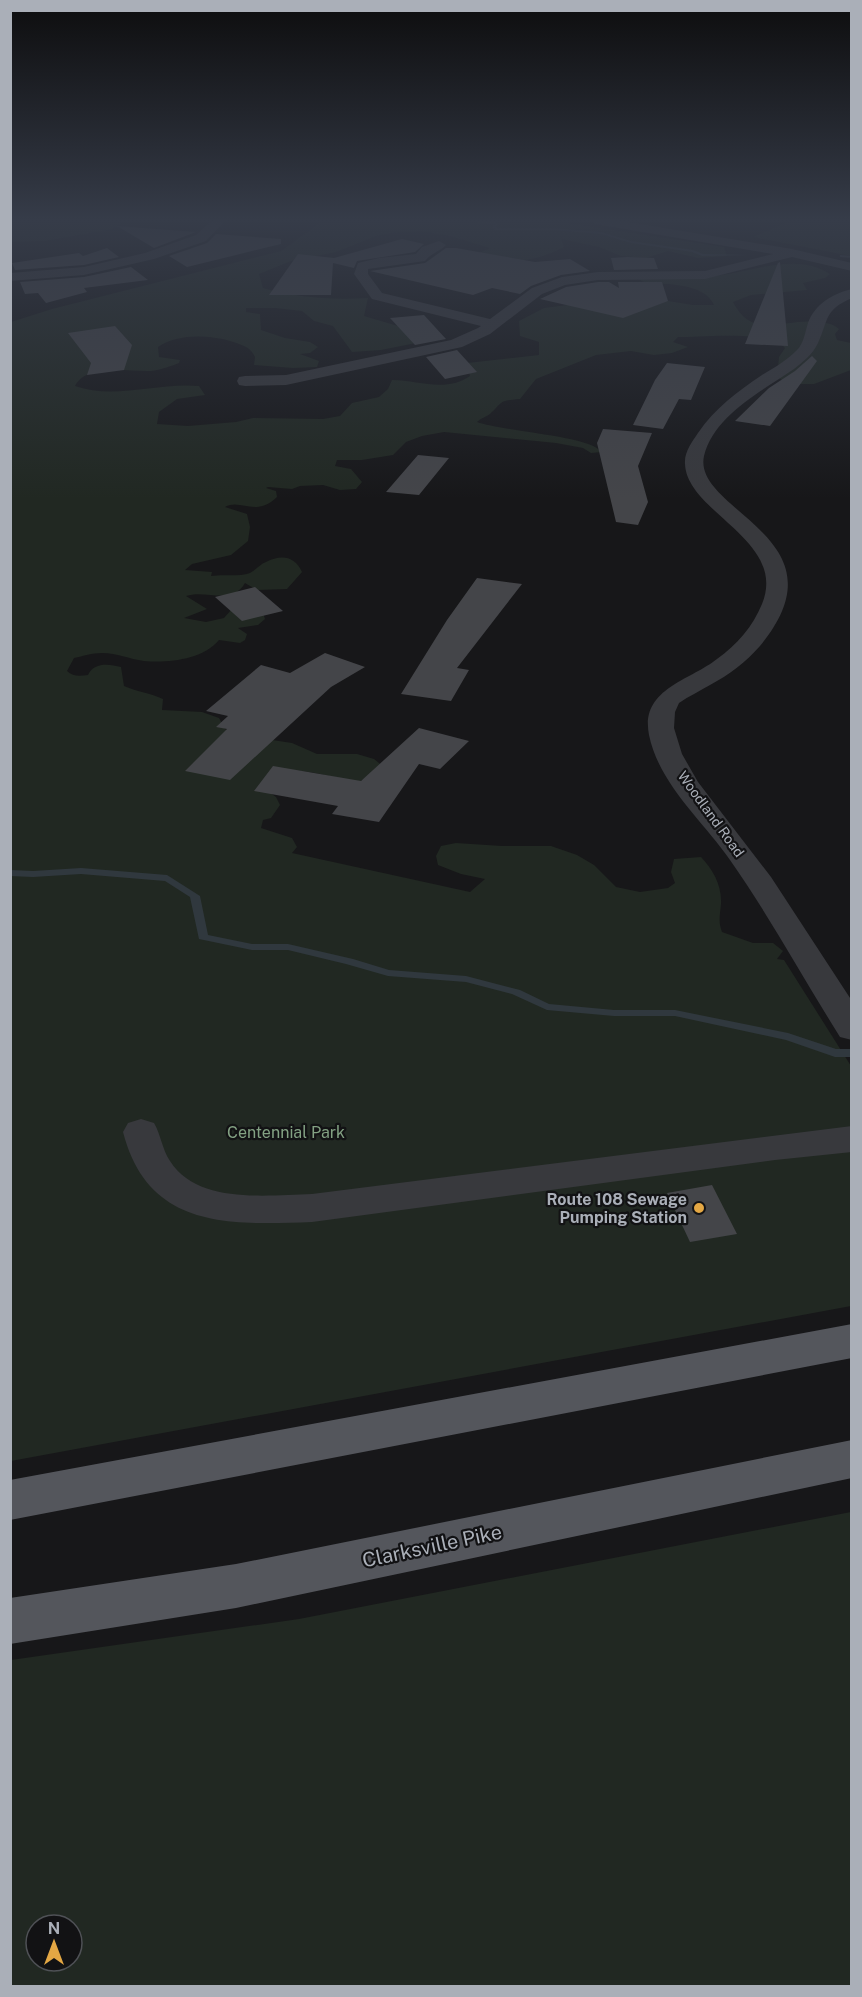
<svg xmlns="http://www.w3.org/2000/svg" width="862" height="1997" viewBox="0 0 862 1997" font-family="'Public Sans',sans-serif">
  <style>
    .green { fill: #212822; fill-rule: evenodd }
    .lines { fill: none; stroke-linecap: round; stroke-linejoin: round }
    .stream { fill: #30383e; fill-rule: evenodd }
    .building { fill: #444549 }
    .minor { fill: #38393d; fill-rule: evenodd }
    .major { fill: #54565c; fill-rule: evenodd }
    .poi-dot { fill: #e4a744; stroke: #121214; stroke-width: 2 }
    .labels { text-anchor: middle; stroke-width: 4.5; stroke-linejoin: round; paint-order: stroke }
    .far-street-label { font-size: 14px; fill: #aaafb8; stroke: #121214 }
    .park-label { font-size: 16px; fill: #83a183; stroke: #121214 }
    .poi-label { font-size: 16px; font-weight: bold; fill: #aaafb8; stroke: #121214; text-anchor: end }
    .near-street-label { font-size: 20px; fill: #aaafb8; stroke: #121214 }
  </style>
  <rect width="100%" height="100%" fill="#171719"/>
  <path class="green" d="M10,220h116l-13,9 -68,12 -34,1z
    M324,220h223l177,27 3,9 -29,2 -30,-7 -22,7 -25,-2 -22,-9 -38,-8 3,8c-37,19 -58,14 -98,12l24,-11 -40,-12 -30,-5 -28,2 -16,3 -40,16 -45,9 -32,13 4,14c36,10 68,12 105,10l-4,18 51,15 1,12 -35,7 -29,2 -19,-26 -19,-5 -12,-10 -27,-3h-29v4l14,2 1,16 24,8 25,4 8,5 -8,6 -10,1 19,7 -2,6 -24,1 -39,-3 1,-8c-2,-4 -5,-8 -9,-10 -23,-12 -66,-16 -88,0l1,10 21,3 -1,3c-8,3 -18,7 -28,8 -22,1 -63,-9 -76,15 40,14 83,-4 124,0l6,9 -28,4 -18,13 -2,12 31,2 48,-4 17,-4 70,1 17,-3 12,-13 27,-6 9,-8 4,-9c27,0 53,13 78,-4l-3,-13 72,-8v-13l-19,-6 -1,-15 25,-13 47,-6 71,-2 31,5h21c-10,-23 -49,-20 -70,-23l-6,-3c24,-1 50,-1 74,-3 38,-3 84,-25 118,-2l-5,4 -22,5 4,7 -56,5 -18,7c20,39 50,16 84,20 10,1 15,1 22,7l-4,5 2,6 14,3v27l-37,14h-27l-10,-8 2,-19 6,-9c-16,-18 -82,-11 -107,-11l-5,5 15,5 -16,6 -18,2 -23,-4 -35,4 -60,24 -16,20c-22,2 -16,2 -30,15 -4,3 -9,4 -13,8 24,9 116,14 124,30l-10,1 -8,-5 -27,-5 -112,-11 -22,4 -16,6 -13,13 -31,5h-25l-2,6 16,3 11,13 -6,7 -16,1 -17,-5 -23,1 -8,3 -24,-2 -2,1 10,3 1,6c-22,21 -36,1 -52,10l22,7 3,13 -2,14 -17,14 -39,9 -7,6 27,2 -1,4c12,-2 28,1 39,-3 6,-3 10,-9 16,-11 15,-8 29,-6 36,10l-15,17 -30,1 -12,-7c-13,23 -39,6 -59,13l21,13 -23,9 22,4 18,-4 7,-8h31l3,9 -7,6 -20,3 9,6 -2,6 -5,3 -21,-3c-17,20 -51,23 -75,21 -15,-2 -27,-8 -42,-8 -10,0 -19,3 -28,5l-7,13c6,6 13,5 21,4 6,-13 21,-11 33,-8l3,19c14,6 26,7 39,13l-1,11 40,2 17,6 6,11 13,6 54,8 25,11h40l17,5 10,8 -25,15c-14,-2 -55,-13 -65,-11 -9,3 -20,14 -28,19l10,7 4,8 -9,13 -8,2 -2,8 31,10 5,9 -5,6 178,39 15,-13 -24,-5 -23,-9 -2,-9 5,-10 15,-3 46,3h49l26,9 17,10 22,22 24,5 28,-4 7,-5 -4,-11 3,-13 27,-2c12,13 21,28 20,47 -1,11 -3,18 1,28l31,11h20l10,8 -6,8 7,1 67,106v240l-840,155v-1139l41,-13 229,-58z
    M807,220h44v36l-98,-19 35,-15z
    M851,1512v474h-840v-326l288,-41zM36,1925h36v36h-36z"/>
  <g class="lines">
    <path class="stream" d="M454,220l41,2 2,1v5h56l48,4 30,9 62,9 10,4 47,1 -48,1 -10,-4 -61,-9 -30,-9 -48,-4h-58l-2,-1v-5z
      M840,255l12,1v2l-12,-1z
      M81,868l86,7 33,21 8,39 44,9h36l65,15 36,11 77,6 54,14 29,14 65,6h61l113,23 48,16h16v8h-17l-49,-17 -111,-24h-61l-67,-6 -35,-16 -46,-12 -78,-6 -42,-12 -58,-14h-36l-53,-11 -9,-42 -25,-16 -84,-7 -48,3 -23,-1v-6l23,1z"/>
  </g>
  <path class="building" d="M117,226l79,6 -42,16z
    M216,234l65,5v5l-94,23 -18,-11 38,-13z
    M402,239l22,5 -9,8 -58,9 -3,7 -21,-5 -2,32h-62l29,-41 36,4z
    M107,248l12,9 -35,8 -69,5 -3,-7 67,-10 4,3z
    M446,248h10l79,14 35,-3 20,12 -29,4 -30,11 -11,8 -28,-6 -19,7 -103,-24 55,-8z
    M627,257l27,1 4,11 -44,1 -3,-12z
    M780,262l8,84 -43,-2 33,-81z
    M131,267l17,13 -64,8 3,4 -41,11 -8,-10 -13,1 -5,-12 64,-5z
    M598,282h11l10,6 -1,-6h44l6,19 -45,17 -83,-19 26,-12z
    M424,315l22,24 -31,6 -25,-27z
    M115,326l17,19 -8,25 -37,5 4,-12 -23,-30z
    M457,350l20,22 -32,7 -19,-22z
    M812,356l5,5 -47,65 -35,-5 34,-33 26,-17z
    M667,363l38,4 -14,33 -12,-1 -16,30 -30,-4 22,-45z
    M603,429l49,4 -14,33 10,36 -10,23 -22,-3 -19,-79z
    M418,455l31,3 -30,37 -33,-3z
    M477,578l45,6 -65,84 12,2 -18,31 -50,-7 46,-74z
    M255,587l28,24 -41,10 -27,-24z
    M325,653l40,14 -34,20 -101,93 -45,-9 42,-42 -11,-2 12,-11 -22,-5 55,-46 29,8z
    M419,728l50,13 -29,28 -21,-5 -40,58 -47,-8 6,-8 -84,-15 19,-25 88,15z
    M712,1185l25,49 -47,8 -23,-49z"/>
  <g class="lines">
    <path class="minor" d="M213,220h13l-20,21 -52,18 -70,16 -74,6v-8l74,-6 61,-14 51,-18z
      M589,220h27l176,29 60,14v8l-60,-14 -87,22 -107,1 -33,5 -23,9 -52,40 -28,13 -176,38 -41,1 -6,-1 -2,-4 2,-4 6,-1 41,-1 165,-35 27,-12 3,-2 -109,-27 -18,-25 4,-11 21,-5 37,-4 6,-7 17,-6 7,4c-5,6 -15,8 -21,16l-57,8v5l14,19 108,26 42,-31 30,-11 36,-5 107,-1 68,-17 -178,-30z
      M852,289v9c-28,12 -23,21 -34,45 -5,11 -15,19 -24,26 -32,22 -80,46 -90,87 -12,56 146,81 56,190 -14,16 -31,29 -50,39 -10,6 -21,11 -31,18l-4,9 -1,16 8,26 16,28 73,95 81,124v39l-12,-3c-37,-59 -70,-120 -110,-177 -27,-39 -71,-76 -81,-125 -9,-46 40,-54 68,-76 20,-14 36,-33 45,-55 26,-64 -75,-91 -77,-140 -1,-12 7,-22 13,-31 17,-25 39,-41 64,-58 12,-7 25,-15 35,-25 7,-7 8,-18 11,-27 7,-19 24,-29 44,-34z
      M141,1119l13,4c7,12 8,26 16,38 28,44 98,34 142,33l540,-68v26l-77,8 -463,62c-83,3 -164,7 -189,-90l5,-9z"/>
    <path class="major" d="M852,1324v34l-842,162v-40z
      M852,1440v38l-616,130 -226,36v-46l226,-34z"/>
  </g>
  <linearGradient id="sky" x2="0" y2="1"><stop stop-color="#0d0d0e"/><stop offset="0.44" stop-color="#363c49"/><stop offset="1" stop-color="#363c49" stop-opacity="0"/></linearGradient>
  <rect width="862" height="499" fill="url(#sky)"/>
  <circle class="poi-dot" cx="699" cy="1208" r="6"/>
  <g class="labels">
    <g class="far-street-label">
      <text transform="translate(711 814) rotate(54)" y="5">Woodland Road</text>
    </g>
    <g class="park-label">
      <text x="286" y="1138">Centennial Park</text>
    </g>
    <g class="poi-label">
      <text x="687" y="1205">Route 108 Sewage<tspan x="687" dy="18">Pumping Station</tspan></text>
    </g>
    <g class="near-street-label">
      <text transform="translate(432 1546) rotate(-12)" y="7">Clarksville Pike</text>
    </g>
  </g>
  <rect width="862" height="1997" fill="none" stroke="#aaafb8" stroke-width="24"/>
  <g transform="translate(54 1943)"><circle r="28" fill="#121214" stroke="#4f5156" stroke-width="1.5"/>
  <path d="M0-4.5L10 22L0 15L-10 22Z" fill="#e4a744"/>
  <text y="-9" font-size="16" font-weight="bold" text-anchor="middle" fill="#aaafb8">N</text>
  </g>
</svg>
